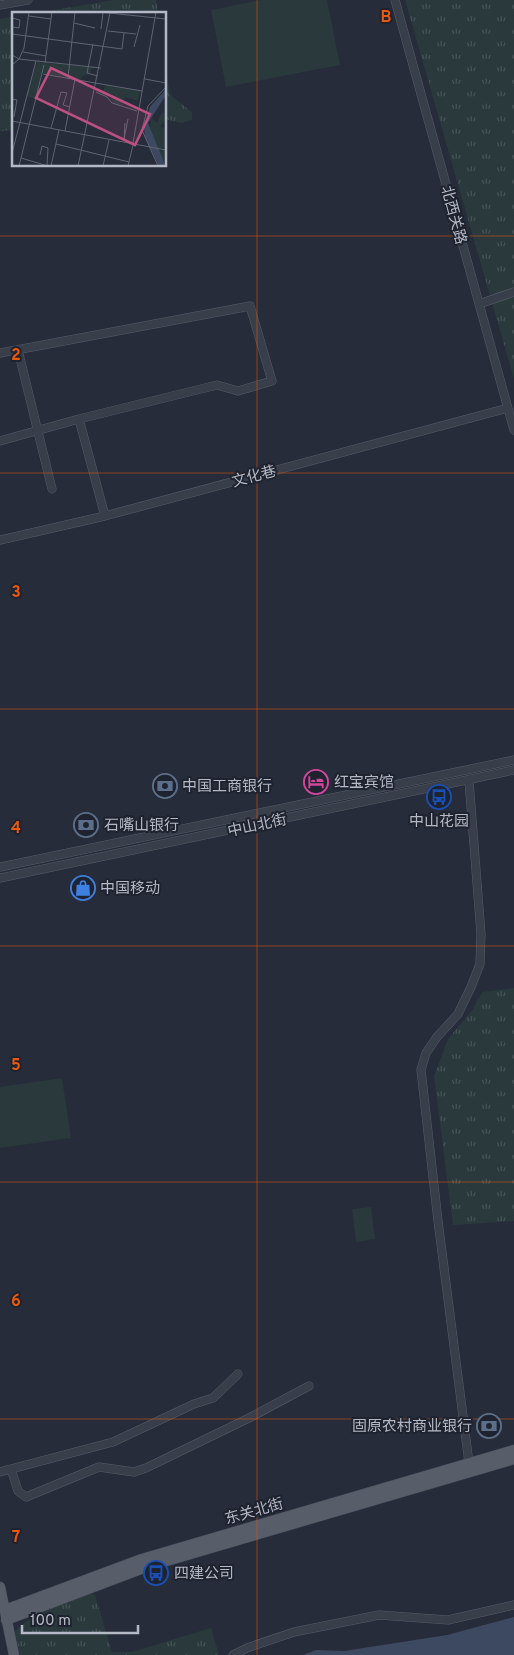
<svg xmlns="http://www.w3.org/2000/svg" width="514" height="1655" viewBox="0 0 514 1655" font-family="Overpass,'Noto Sans SC',sans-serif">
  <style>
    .grass { fill: url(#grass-tufts) }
    .pitch { fill: #29393c }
    .water { fill: #3d4861 }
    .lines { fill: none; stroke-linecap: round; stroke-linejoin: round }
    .minor-casing { stroke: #575c69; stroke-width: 9 }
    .major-casing { stroke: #424754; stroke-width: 11 }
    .minor { stroke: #393e4b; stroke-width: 8 }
    .major { stroke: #585d6a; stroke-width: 10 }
    .grid { fill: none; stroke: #e8590c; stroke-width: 1; stroke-opacity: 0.55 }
    .labels { text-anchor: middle; stroke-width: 4; stroke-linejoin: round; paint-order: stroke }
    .street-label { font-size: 15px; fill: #b5b9c6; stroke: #1e232f }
    .poi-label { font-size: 15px; fill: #b5b9c6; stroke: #1e232f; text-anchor: start }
    .inset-road { fill: none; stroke: #5f6472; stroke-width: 1 }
    .view { fill: #bd5080; fill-opacity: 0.15; stroke: #bd5080; stroke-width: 2.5 }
    .inset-edge { fill: none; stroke: #b5b9c6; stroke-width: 2.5 }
    .grid-label { font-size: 16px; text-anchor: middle; font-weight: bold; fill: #e8590c; stroke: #1e232f; stroke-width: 4; stroke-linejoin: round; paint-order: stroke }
  </style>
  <defs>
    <pattern id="grass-tufts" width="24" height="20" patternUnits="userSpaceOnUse" patternTransform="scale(1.25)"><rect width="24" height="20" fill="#29393c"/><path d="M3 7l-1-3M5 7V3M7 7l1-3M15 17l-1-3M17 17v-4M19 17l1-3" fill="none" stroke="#465457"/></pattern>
  </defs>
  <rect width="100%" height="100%" fill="#262c3a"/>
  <path class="grass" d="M114,0h42l2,14h-128z
    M405,0h109v379z
    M14,16v114l-14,1v-112z
    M165,63l5,32 22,17v8l-11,3 -16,-4z
    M514,988v233l-61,4 -19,-149 14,-37 25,-30 9,-17z
    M90,1593l5,2 17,57h20l79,-24 8,27h-199l-5,-23c13,-18 54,-31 75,-39z"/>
  <path class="pitch" d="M261,0h66l13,65 -114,22 -15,-77z
    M62,1078l9,60 -71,10v-61z
    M371,1207l4,32 -19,3 -4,-33z"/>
  <path class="water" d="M514,1617v38h-211l13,-5 28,1 103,-16z"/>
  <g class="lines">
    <defs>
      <path id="minor" d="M395,0l119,430
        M0,5l28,-5
        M479,304l35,-12
        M18,350l34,139
        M0,353l250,-47 22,75 -34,10 -21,-6 -138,34 26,97
        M0,441l79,-22
        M0,540l105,-24 403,-108
        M469,781l12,153 -1,30 -9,23 -13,27 -21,23 -11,16 -5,17 17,151 31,242
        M0,867l514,-107
        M0,878l514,-108
        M11,1469l7,22 8,6 73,-30 35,5 12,-4 103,-50 60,-32
        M0,1472l113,-30 81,-38 19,-6 25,-24
        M233,1655l14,-7 47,-16 85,-17 69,5 66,-15"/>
      <path id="major" d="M0,1587l14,68
        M5,1610l137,-51 372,-109
        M6,1620l140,-53 368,-108"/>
    </defs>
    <use href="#minor" class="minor-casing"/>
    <use href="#major" class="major-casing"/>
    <use href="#minor" class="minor"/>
    <use href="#major" class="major"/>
  </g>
  <path class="grid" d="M257,0v1655M0,236h514M0,473h514M0,709h514M0,946h514M0,1182h514M0,1419h514"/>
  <defs>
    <symbol id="hotel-ring" viewBox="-11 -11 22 22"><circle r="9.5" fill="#1e232f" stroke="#d1479c" stroke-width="1.5"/><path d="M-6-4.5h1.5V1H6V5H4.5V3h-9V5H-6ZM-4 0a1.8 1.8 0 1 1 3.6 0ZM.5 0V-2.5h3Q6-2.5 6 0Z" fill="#d1479c"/></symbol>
    <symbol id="bank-ring" viewBox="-11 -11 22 22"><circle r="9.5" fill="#1e232f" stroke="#5c6f8a" stroke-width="1.5"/><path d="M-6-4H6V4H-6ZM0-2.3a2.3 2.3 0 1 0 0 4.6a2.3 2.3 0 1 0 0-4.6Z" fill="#5c6f8a"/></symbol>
    <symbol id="bus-ring" viewBox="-11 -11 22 22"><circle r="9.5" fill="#1e232f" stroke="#1a4fb4" stroke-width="1.5"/><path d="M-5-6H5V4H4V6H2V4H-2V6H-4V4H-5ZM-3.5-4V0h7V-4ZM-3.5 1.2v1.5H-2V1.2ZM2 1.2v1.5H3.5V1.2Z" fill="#1a4fb4"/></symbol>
    <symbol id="shop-ring" viewBox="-11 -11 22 22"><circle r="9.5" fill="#1e232f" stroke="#3f7fe0" stroke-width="1.5"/><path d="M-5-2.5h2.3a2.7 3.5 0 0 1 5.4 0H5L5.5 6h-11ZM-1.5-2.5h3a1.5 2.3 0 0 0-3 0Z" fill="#3f7fe0"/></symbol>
  </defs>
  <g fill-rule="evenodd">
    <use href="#hotel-ring" x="302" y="768" width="28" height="28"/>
    <use href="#bank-ring" x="151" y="772" width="28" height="28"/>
    <use href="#bus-ring" x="425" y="783" width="28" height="28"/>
    <use href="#bank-ring" x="72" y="811" width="28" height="28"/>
    <use href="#shop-ring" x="69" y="874" width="28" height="28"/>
    <use href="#bank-ring" x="475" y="1412" width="28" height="28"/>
    <use href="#bus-ring" x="142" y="1559" width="28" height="28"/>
  </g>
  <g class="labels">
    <g class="street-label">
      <text transform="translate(454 215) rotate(75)" y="5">北西关路</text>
      <text transform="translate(254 476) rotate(-15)" y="5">文化巷</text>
      <text transform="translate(257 825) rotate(-12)" y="5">中山北街</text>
      <text transform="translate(254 1511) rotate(-16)" y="5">东关北街</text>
    </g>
    <g class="poi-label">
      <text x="334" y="787">红宝宾馆</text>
      <text x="182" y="791">中国工商银行</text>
      <text x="439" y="826" text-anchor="middle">中山花园</text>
      <text x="104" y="830">石嘴山银行</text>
      <text x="100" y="893">中国移动</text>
      <text x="472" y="1431" text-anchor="end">固原农村商业银行</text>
      <text x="174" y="1578">四建公司</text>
    </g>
  </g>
  <g transform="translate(12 12)">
    <rect width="154" height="154" fill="#262c3a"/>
    <path d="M25,50l59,6 -5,1 -1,5 -8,2 -1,4 -39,-7 -6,26 -10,-3zM93,73l35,6 -2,10 -13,-4 -3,9 -9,-3 -3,-9 -7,-2zM151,98l3,9 -6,8 6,1v38l-16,-36 1,-12 6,5z" fill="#29393c"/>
    <path d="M154,77v6l-18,28 16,39v4h-5l-14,-29 -1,-11 6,-19z" fill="#3d4861"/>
    <path class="inset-road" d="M17,0l-5,36 -5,11 82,9M88,0l66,7M17,4l22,3M0,6l8,2 -1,8 -6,-1M62,11l21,5M89,17l2,-16M96,19l28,3M0,22l110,15 2,-16M81,32l-6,29 11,3M122,35l6,-22M11,40l23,4M0,43l7,4 -7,6M33,51l7,-51M31,62l99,17M56,66l7,-66M133,67l21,4M84,80l11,5 5,6 25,8M0,87l5,1 -3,17M0,109l154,29M39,116l10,-36 6,1 -4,12 7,2M53,119l10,-52M112,127l4,-20M112,128l1,-17M121,131l23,-131M44,132l73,18M0,141l24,-92M28,143l2,-9 6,2 -1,17M9,146l27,8M7,154l25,-101M39,154l8,-36M66,154l32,-153M91,154l6,-26M116,154l5,-21M146,154l-16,-36 6,-24 18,-19"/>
    <path class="view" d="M39,56l99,46 -15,31 -99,-47z"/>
    <rect width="154" height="154" class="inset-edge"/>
  </g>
  <g class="grid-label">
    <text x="386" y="22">B</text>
    <text x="16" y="360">2</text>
    <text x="16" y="597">3</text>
    <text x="16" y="833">4</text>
    <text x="16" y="1070">5</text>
    <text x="16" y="1306">6</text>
    <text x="16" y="1542">7</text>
  </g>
  <path d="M22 1625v8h116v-8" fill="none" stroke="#b5b9c6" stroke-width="2.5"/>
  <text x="30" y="1625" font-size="15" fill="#b5b9c6" stroke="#1e232f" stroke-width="4" paint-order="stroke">100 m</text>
</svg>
